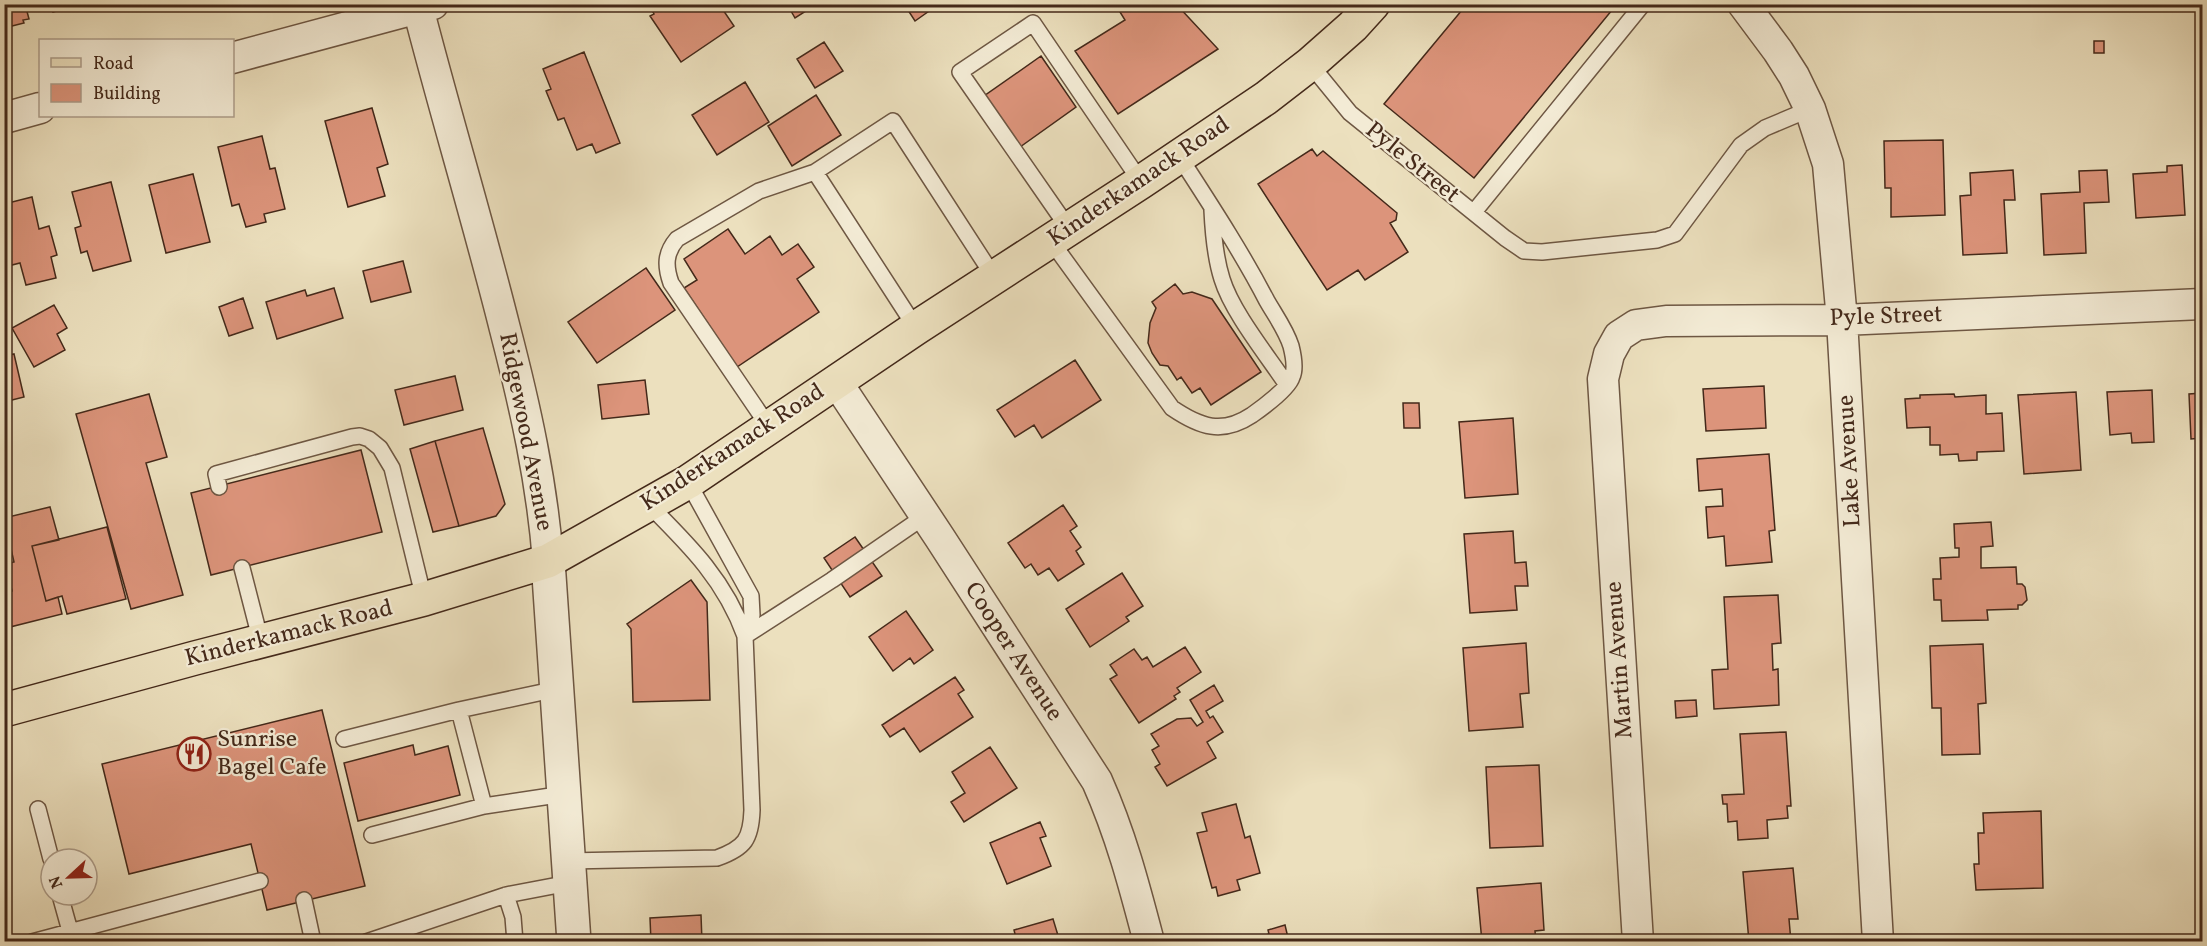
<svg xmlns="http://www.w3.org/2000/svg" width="2207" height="946" font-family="Vollkorn,serif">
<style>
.building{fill:#dc947b;stroke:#44291a;stroke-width:1.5}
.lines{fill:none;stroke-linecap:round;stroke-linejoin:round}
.service-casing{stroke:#6e5743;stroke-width:18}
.minor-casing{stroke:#6e5743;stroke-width:33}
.tertiary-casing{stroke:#6e5743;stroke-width:36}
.primary-casing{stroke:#44291a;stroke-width:36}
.service{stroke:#f3ebd5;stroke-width:15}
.minor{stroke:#f3ebd5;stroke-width:30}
.tertiary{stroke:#f3ebd5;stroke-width:33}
.primary{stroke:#ece0be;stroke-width:33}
.labels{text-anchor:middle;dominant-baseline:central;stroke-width:4.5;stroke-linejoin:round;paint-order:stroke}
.street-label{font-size:24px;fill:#44291a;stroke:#f3ebd5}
.poi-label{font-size:24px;fill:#44291a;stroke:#f3ebd5;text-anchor:start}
</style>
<rect width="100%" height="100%" fill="#ece0be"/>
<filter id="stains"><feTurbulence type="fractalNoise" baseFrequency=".00333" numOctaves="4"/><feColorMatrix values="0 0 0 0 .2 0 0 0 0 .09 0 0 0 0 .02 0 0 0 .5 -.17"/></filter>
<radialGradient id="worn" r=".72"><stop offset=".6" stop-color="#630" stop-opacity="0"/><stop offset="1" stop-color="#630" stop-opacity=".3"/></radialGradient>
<path class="building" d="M 4,4 L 25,4 L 29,19 L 23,20 L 24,23 L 4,28 Z
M 51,4 L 81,4 L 53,12 Z
M 719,4 L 734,26 L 681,62 L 650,16 L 654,14 L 649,5 Z
M 787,4 L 817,4 L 795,18 Z
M 904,4 L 939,4 L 915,21 Z
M 1115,4 L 1176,4 L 1218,49 L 1118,114 L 1075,51 L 1125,20 Z
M 1467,4 L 1617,4 L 1474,178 L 1384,104 Z
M 2094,41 L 2104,41 L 2104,53 L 2094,53 Z
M 824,42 L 843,71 L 815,88 L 797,59 Z
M 584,52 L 620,143 L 596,153 L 592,144 L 577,150 L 564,118 L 558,120 L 546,91 L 551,89 L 543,69 Z
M 1041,56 L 1076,107 L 1020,147 L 984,96 Z
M 745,82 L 769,122 L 717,155 L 692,115 Z
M 816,95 L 841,135 L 792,166 L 768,126 Z
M 372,108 L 388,164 L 377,168 L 385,196 L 348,207 L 325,121 Z
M 262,136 L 270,169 L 275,168 L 285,209 L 264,214 L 266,222 L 246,227 L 239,204 L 232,206 L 218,147 Z
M 1943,140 L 1945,215 L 1891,217 L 1891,188 L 1885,188 L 1884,141 Z
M 1312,149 L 1317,156 L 1323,151 L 1397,213 L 1396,220 L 1390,223 L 1408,252 L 1365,280 L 1358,270 L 1327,290 L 1258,184 Z
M 2182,165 L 2185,215 L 2136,218 L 2133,174 L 2167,172 L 2167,166 Z
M 2013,170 L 2015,200 L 2004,200 L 2007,253 L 1963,255 L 1960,196 L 1971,195 L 1970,173 Z
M 2107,170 L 2109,202 L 2084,203 L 2086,253 L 2044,255 L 2041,194 L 2080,192 L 2079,171 Z
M 193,174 L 210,242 L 166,253 L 149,185 Z
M 111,182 L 131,261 L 93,271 L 87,251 L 81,253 L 75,228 L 81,226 L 72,192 Z
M 32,197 L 39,229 L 49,226 L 57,255 L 51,257 L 56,278 L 26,285 L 20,263 L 8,266 L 4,251 L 4,204 Z
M 728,229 L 745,254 L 770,236 L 782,255 L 798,244 L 814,267 L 797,279 L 819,312 L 737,367 L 684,288 L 697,280 L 684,259 Z
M 403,261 L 411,292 L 371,302 L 363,271 Z
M 646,268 L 675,310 L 597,363 L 568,322 Z
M 1175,284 L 1183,294 L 1192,292 L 1212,299 L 1261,372 L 1211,405 L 1200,388 L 1192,393 L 1181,377 L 1177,380 L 1168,366 L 1160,365 L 1152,353 L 1148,343 L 1150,323 L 1156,308 L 1152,302 Z
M 334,288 L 343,318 L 277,339 L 266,302 L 305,290 L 307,296 Z
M 243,298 L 253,328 L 229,336 L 219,307 Z
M 54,305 L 67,328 L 57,334 L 65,350 L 34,367 L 12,328 Z
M 14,354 L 24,397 L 4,402 L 4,356 Z
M 1075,360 L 1101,400 L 1042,438 L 1034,425 L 1015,437 L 997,410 Z
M 455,376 L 463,410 L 404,425 L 395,390 Z
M 645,380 L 649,414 L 602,419 L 598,385 Z
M 1764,386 L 1766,428 L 1706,431 L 1703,389 Z
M 2152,390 L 2154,442 L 2132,443 L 2131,433 L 2110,435 L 2107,392 Z
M 2076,392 L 2081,470 L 2024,474 L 2018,395 Z
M 2202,393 L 2202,438 L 2191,439 L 2189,394 Z
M 149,394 L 167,457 L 146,463 L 183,595 L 131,609 L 76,414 Z
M 1954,394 L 1955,397 L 1986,395 L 1986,414 L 2002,413 L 2004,451 L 1977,452 L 1977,460 L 1959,461 L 1958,454 L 1940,455 L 1940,445 L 1930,445 L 1930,427 L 1907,428 L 1905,399 L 1920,398 L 1920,395 Z
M 1403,403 L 1419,403 L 1420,428 L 1404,428 Z
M 1513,418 L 1518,494 L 1465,498 L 1459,422 Z
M 483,428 L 505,504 L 496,516 L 459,526 L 435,441 Z
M 435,441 L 459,526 L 433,532 L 410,449 Z
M 361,450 L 382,532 L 211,575 L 191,493 Z
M 1769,454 L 1775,530 L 1769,531 L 1772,562 L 1726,566 L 1724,536 L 1708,538 L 1706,507 L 1723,506 L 1722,489 L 1699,491 L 1697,459 Z
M 1063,505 L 1077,526 L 1070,531 L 1081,547 L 1076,551 L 1084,564 L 1058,581 L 1049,568 L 1038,575 L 1031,564 L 1025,568 L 1008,543 Z
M 50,507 L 59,540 L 32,546 L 46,601 L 58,597 L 62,614 L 10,627 L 4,608 L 4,593 L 12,591 L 6,564 L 14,562 L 4,518 Z
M 1991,522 L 1993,546 L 1981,547 L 1981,568 L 2016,567 L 2017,584 L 2022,584 L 2025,587 L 2027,600 L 2022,605 L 2018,605 L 2018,609 L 1987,610 L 1988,620 L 1942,621 L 1941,600 L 1934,600 L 1933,579 L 1941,579 L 1940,558 L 1959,557 L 1959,548 L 1955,548 L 1954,524 Z
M 107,527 L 126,599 L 67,614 L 62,596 L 46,601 L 32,546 Z
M 1513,531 L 1515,563 L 1526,562 L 1528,586 L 1515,586 L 1517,610 L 1470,613 L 1464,534 Z
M 855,537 L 882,576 L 850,597 L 824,558 Z
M 1122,573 L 1143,606 L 1126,617 L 1129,621 L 1090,647 L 1066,609 Z
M 691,580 L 707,602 L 710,700 L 633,702 L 631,629 L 627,624 Z
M 1778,595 L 1781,643 L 1772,644 L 1773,670 L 1778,669 L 1779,705 L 1714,709 L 1712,670 L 1728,669 L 1724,597 Z
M 906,611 L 933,650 L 914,664 L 910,658 L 893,671 L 869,637 Z
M 1526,643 L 1529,693 L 1520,694 L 1523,727 L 1469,731 L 1463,648 Z
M 1983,644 L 1986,703 L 1978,704 L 1980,754 L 1942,755 L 1941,708 L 1932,708 L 1930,646 Z
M 1185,647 L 1201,672 L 1177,688 L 1180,692 L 1174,696 L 1176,699 L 1139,723 L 1110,679 L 1117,675 L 1110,665 L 1134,649 L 1142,660 L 1147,657 L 1153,667 Z
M 955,677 L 964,690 L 958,694 L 973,717 L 920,752 L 904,728 L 890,737 L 882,725 Z
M 1214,685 L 1223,701 L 1206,711 L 1210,718 L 1213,716 L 1223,732 L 1207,742 L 1216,758 L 1167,786 L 1155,767 L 1160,764 L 1152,750 L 1159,746 L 1151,734 L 1177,719 L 1191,718 L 1197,726 L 1203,722 L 1190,700 Z
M 1696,700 L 1697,716 L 1676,718 L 1675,701 Z
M 322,710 L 365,886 L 267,910 L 251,844 L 129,874 L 102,764 Z
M 1786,732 L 1791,806 L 1787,806 L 1788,818 L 1767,820 L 1768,838 L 1738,840 L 1737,821 L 1728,822 L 1727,804 L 1723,804 L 1722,795 L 1744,794 L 1740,734 Z
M 413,745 L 415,755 L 448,746 L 460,795 L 358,821 L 344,763 Z
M 990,747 L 1017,788 L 964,822 L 951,802 L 965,793 L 952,772 Z
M 1539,765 L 1543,846 L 1490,848 L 1486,767 Z
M 1236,804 L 1245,838 L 1250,836 L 1260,873 L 1237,880 L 1240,890 L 1218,896 L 1216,887 L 1212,888 L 1197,833 L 1207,831 L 1202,813 Z
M 2041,811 L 2043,888 L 1976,890 L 1974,864 L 1979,864 L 1978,833 L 1984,833 L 1983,813 Z
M 1040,822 L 1046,836 L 1040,838 L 1051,866 L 1007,884 L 990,843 Z
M 1793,868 L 1798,919 L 1789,919 L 1791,942 L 1749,942 L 1743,872 Z
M 1541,883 L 1544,930 L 1535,931 L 1536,942 L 1482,942 L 1477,888 Z
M 701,915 L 702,942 L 651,942 L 650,918 Z
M 1053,919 L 1060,942 L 1017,942 L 1014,930 Z
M 1285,925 L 1289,942 L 1241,942 L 1269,934 L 1268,930 Z"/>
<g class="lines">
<defs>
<path id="service" d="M 1310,64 L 1350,113 L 1505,238 L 1524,251 L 1542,252 L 1657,240 L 1675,234 L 1741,145 L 1765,128 L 1810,109
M 1212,210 C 1213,232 1215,257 1222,279 C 1232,312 1267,355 1287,385
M 1474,212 L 1643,4
M 1069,229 L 960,72 L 1033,23 L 1141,182
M 1051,241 L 1172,408 C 1200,427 1222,435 1252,415 C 1262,408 1289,388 1292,377 C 1296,369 1293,354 1291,346 C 1286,330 1275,315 1267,301 C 1241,251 1210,204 1179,156
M 916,328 L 815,172 L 893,121 L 994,277
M 769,427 L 671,283 C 665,266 665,253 677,239 L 759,191 L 815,172
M 688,482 L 751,596 L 752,615 L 745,636
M 219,487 L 216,474 L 352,437 L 360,436 L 369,439 L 380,448 L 392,468 L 424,599
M 242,568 L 261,642
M 745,636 L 832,580 L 925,516
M 459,710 L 484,806
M 344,739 L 459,710 L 557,689
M 38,809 L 51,859
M 372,835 L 484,806 L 564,794
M 568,861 L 717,858 C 745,848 751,839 752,810 L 745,636 C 725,580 689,545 648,504
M 60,895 L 70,931
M 506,895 L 513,917 L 515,942
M 304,900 L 313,942
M 32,942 L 260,881
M 366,942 L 506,895 L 569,883"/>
<path id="minor" d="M 417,4 C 445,113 478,221 505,329 C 525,406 542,482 548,561
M 1743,4 L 1778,51 L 1794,76 L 1810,109 L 1828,164 L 1842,320 L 1878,942
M 232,58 L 433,4
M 4,118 L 40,108
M 836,381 L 940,538 L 1097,781 C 1121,835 1134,885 1149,942
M 1638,942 L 1603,379 L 1609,354 L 1619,336 L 1636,325 L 1666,321 L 1842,320 L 2202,304"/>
<path id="tertiary" d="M 548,561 L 574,942"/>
<path id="primary" d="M 4,710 L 195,658 L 424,599 L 548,561 L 688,482 L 916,328 L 1141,182 L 1266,98 L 1310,64 L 1353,26 L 1373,4"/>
</defs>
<use href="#service" class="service-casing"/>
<use href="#minor" class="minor-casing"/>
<use href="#tertiary" class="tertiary-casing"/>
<use href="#primary" class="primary-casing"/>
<use href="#service" class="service"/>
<use href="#minor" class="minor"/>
<use href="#tertiary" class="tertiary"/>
<use href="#primary" class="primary"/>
</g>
<defs>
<symbol id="restaurant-ring" viewBox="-11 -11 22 22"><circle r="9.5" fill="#f3ebd5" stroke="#8f2418" stroke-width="1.5"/><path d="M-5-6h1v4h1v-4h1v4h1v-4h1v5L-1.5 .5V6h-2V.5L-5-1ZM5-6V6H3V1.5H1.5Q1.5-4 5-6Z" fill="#8f2418"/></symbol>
</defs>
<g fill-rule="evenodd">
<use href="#restaurant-ring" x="175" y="735" width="38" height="38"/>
</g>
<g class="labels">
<g class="street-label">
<text transform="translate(1412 163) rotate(39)">Pyle Street</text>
<text transform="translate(1139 182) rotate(-34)">Kinderkamack Road</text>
<text transform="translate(1886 317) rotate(-2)">Pyle Street</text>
<text transform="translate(525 432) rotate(79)">Ridgewood Avenue</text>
<text transform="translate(733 448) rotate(-33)">Kinderkamack Road</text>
<text transform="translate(1850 461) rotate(-93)">Lake Avenue</text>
<text transform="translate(289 634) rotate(-14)">Kinderkamack Road</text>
<text transform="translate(1013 652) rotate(57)">Cooper Avenue</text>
<text transform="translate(1620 660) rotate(-94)">Martin Avenue</text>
</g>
<g class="poi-label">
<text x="217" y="740">Sunrise<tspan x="217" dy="28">Bagel Cafe</tspan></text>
</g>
</g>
<rect width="2207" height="946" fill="none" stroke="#ece0be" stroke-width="24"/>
<rect x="6" y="6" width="2195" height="934" fill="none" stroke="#44291a" stroke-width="3"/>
<rect x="12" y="12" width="2183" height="922" fill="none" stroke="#44291a" stroke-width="1.5"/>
<rect x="39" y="39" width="195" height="78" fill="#f3ebd5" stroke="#ad9d8a" stroke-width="1.5"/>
<rect x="51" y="58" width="30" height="9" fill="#ece0be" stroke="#ad9d8a" stroke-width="1.5"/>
<text x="93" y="69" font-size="18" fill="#44291a">Road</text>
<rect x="51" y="84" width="30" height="18" fill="#dc947b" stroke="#ad9d8a" stroke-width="1.5"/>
<text x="93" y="99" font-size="18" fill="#44291a">Building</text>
<g transform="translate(69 877) rotate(248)"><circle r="28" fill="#f3ebd5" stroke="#ad9d8a" stroke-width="1.5"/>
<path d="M0-4.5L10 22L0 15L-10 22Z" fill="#8f2418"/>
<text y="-9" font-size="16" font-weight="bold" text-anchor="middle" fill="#44291a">N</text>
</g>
<rect width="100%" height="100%" filter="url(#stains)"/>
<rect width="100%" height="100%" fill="url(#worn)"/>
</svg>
